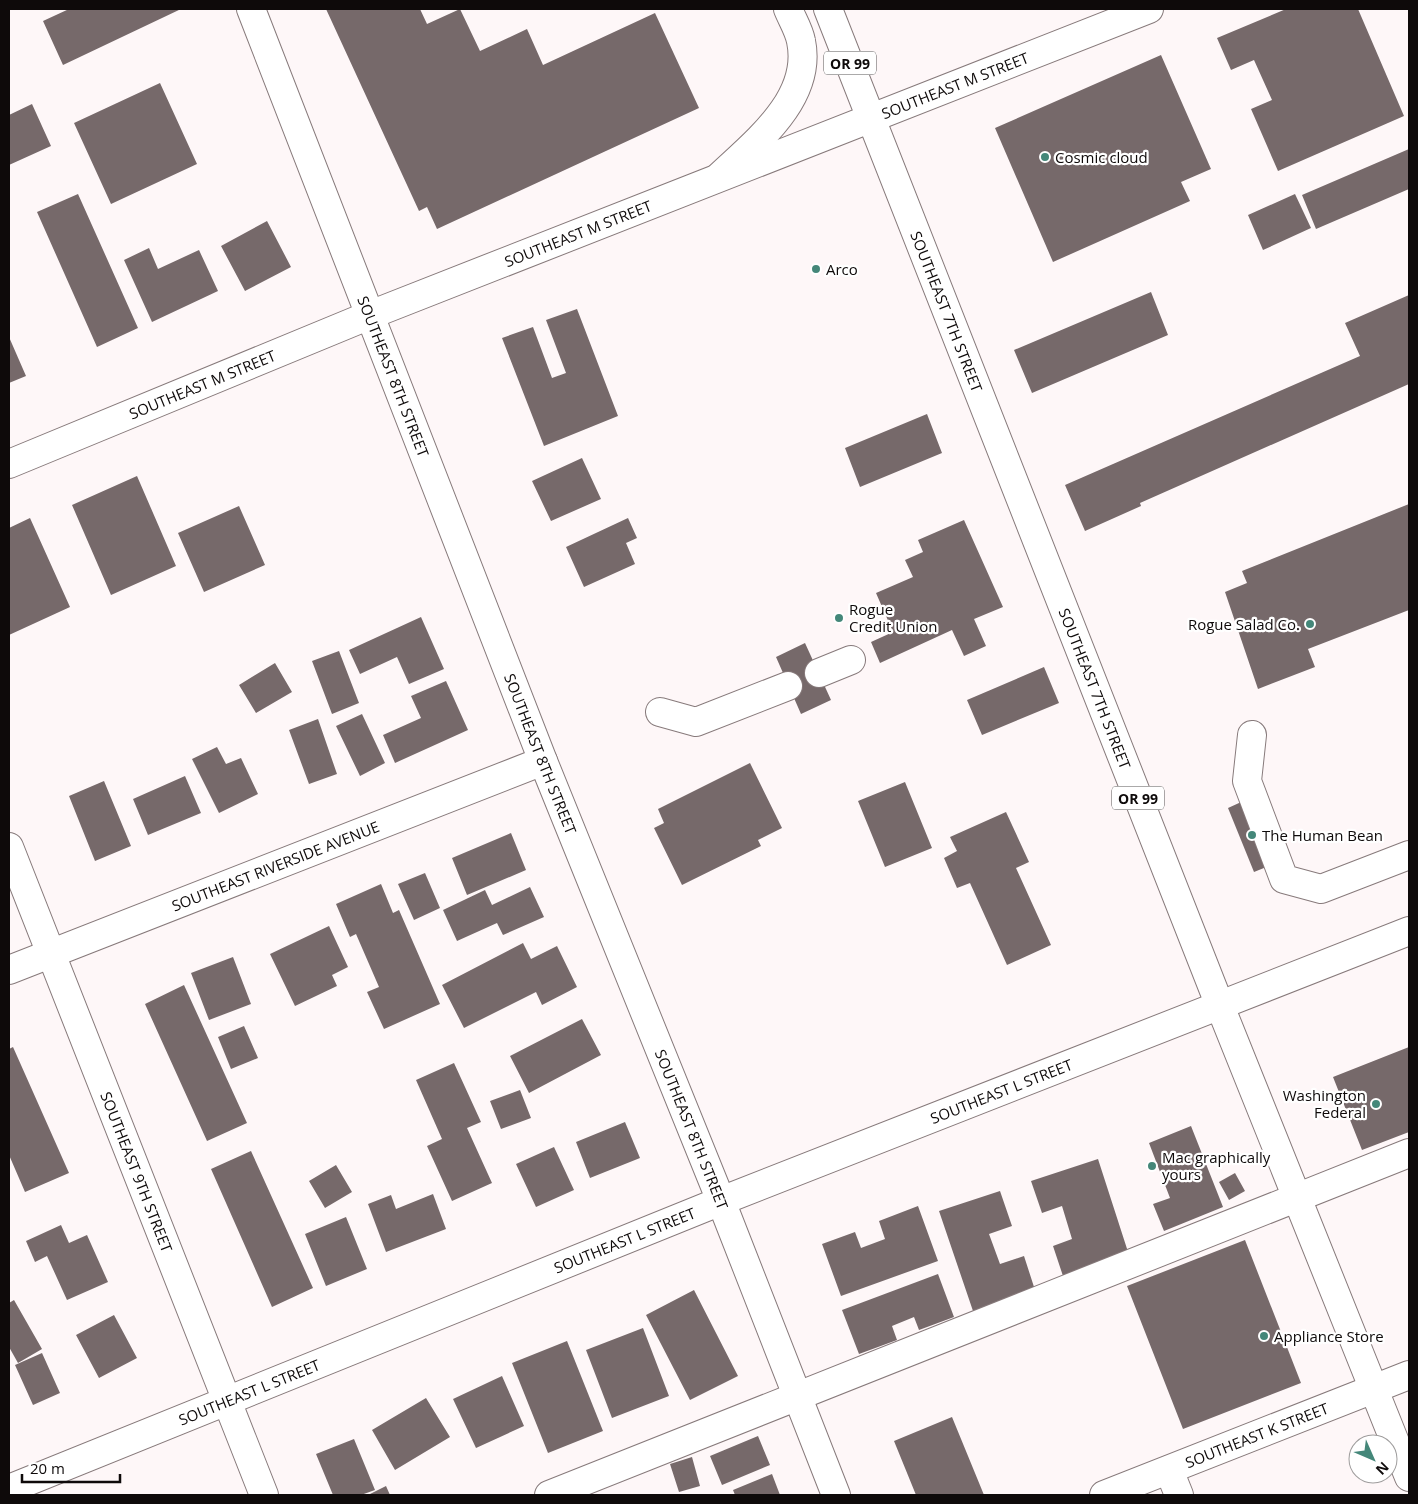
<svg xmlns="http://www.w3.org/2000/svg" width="1418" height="1504" font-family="'Open Sans',sans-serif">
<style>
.building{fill:#76696a}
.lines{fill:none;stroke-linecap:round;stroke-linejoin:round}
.minor-casing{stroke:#877a7b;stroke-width:30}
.highway-casing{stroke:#877a7b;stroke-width:30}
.minor{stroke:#fff;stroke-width:28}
.highway{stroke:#fff;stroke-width:28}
.poi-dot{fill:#448779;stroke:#fff;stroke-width:2}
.labels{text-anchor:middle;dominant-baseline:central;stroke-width:4.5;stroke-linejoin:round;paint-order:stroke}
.shield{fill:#fff;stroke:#565454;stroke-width:1}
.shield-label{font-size:14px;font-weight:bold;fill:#0e0a0a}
.street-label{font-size:15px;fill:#0e0a0a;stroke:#fff}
.poi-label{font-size:15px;fill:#0e0a0a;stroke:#fff;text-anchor:start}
</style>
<rect width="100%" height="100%" fill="#fef7f8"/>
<path class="building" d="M 69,9 L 181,9 L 63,65 L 43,21 Z
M 326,9 L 420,9 L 427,24 L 460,9 L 480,51 L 527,29 L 543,65 L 655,13 L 699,108 L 437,229 L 427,207 L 419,211 Z
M 1286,9 L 1358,9 L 1404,116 L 1278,171 L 1251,109 L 1272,100 L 1254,60 L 1231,70 L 1217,38 Z
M 1161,55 L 1211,169 L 1181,182 L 1190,201 L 1053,262 L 995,128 Z
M 160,83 L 197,164 L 111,204 L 74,123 Z
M 32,104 L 51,146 L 9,165 L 9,115 Z
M 1409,149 L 1409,189 L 1316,229 L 1302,195 Z
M 78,194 L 138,328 L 97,347 L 37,212 Z
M 1295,194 L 1311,228 L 1263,250 L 1248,215 Z
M 267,221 L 291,267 L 245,291 L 221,246 Z
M 149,248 L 158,269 L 199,250 L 218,291 L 152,322 L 124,260 Z
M 1151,292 L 1168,335 L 1032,393 L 1014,350 Z
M 1409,295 L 1409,384 L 1140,503 L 1141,506 L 1085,531 L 1065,485 L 1360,356 L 1345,323 Z
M 577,309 L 618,416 L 544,446 L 502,338 L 533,327 L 552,378 L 566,373 L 546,320 Z
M 9,337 L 26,376 L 9,383 Z
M 927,414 L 942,453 L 860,487 L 845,448 Z
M 582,458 L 601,499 L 551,521 L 532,481 Z
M 137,476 L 176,566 L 111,595 L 72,505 Z
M 1409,504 L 1409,610 L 1308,649 L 1315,667 L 1258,689 L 1225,592 L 1247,583 L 1242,571 Z
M 239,506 L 265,565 L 204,592 L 178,533 Z
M 30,518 L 70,607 L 9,635 L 9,528 Z
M 628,518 L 637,538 L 626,543 L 635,564 L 584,587 L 566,547 Z
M 964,520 L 1003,607 L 974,619 L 986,646 L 964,656 L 952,630 L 880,663 L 871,642 L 893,632 L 876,593 L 913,577 L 905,560 L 923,552 L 918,540 Z
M 421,617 L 444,669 L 409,684 L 397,657 L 360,674 L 349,650 Z
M 805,643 L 831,700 L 801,714 L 776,657 Z
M 339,651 L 359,703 L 332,714 L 312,661 Z
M 275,663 L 292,692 L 256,713 L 239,685 Z
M 1044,667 L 1059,703 L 982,735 L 967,700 Z
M 446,681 L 468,730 L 395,763 L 383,735 L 421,718 L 411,696 Z
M 362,714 L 385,763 L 360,776 L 336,726 Z
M 318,719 L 337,774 L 309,784 L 289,730 Z
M 217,747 L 226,764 L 241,758 L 258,794 L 219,813 L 192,759 Z
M 750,763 L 782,828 L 758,840 L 761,846 L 682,885 L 654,828 L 664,823 L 658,809 Z
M 185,776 L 201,813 L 148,835 L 133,799 Z
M 104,781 L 131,846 L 95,861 L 69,796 Z
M 905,782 L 932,848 L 885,867 L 858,801 Z
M 1250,798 L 1276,863 L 1254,872 L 1228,808 Z
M 1006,812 L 1029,862 L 1016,868 L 1051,945 L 1007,965 L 970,883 L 957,888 L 944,858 L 957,851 L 950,837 Z
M 511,833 L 526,870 L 467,895 L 452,858 Z
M 425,873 L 440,908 L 414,920 L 398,884 Z
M 381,884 L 393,913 L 399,910 L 440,1004 L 384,1029 L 367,992 L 379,987 L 356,934 L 350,937 L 336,904 Z
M 530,887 L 544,917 L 503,935 L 497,923 L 457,941 L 443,910 L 485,890 L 492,905 Z
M 329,926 L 348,967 L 332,975 L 337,986 L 295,1006 L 270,954 Z
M 523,943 L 531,959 L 557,946 L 577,987 L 542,1005 L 536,992 L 464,1028 L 442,985 Z
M 233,957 L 251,1004 L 209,1020 L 191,973 Z
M 184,985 L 247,1123 L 207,1141 L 145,1004 Z
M 582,1019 L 601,1055 L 529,1093 L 510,1056 Z
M 244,1026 L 258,1058 L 231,1069 L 218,1037 Z
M 13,1047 L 69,1173 L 25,1192 L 9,1155 L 9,1049 Z
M 1409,1047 L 1409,1132 L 1362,1150 L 1333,1077 Z
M 454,1063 L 481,1122 L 467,1128 L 492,1183 L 452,1201 L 427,1146 L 442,1139 L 416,1080 Z
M 520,1090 L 531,1118 L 501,1129 L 490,1101 Z
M 625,1122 L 640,1158 L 590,1178 L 576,1142 Z
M 1191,1126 L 1223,1207 L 1164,1231 L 1153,1204 L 1170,1198 L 1149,1143 Z
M 554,1147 L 574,1190 L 536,1207 L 516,1164 Z
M 251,1151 L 313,1288 L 272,1307 L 211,1169 Z
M 1098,1159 L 1129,1255 L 1063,1276 L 1053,1246 L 1072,1239 L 1062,1206 L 1042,1213 L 1031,1181 Z
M 336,1165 L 352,1192 L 325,1208 L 309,1181 Z
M 1235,1173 L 1245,1191 L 1229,1200 L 1219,1182 Z
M 1000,1191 L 1012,1226 L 989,1234 L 1000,1264 L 1024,1256 L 1035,1290 L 973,1311 L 939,1211 Z
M 433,1194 L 446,1229 L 386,1252 L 368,1204 L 391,1195 L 396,1209 Z
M 918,1206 L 938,1261 L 841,1296 L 822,1244 L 855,1232 L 861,1248 L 885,1239 L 879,1221 Z
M 346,1217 L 367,1269 L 326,1286 L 305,1234 Z
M 61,1225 L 69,1243 L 87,1235 L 108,1282 L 67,1300 L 47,1256 L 35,1262 L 26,1241 Z
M 1245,1240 L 1301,1383 L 1183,1429 L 1127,1286 Z
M 938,1274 L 954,1317 L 919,1330 L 914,1317 L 892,1326 L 897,1340 L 859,1354 L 842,1310 Z
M 694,1290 L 738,1376 L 690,1400 L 646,1315 Z
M 14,1300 L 42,1349 L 18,1363 L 9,1347 L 9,1303 Z
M 114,1315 L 137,1358 L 99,1378 L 76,1335 Z
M 643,1328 L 669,1396 L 612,1418 L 586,1350 Z
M 567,1341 L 603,1431 L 548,1453 L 512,1363 Z
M 42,1353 L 60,1393 L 33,1405 L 15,1365 Z
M 502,1376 L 524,1426 L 476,1448 L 453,1399 Z
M 426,1398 L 450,1437 L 395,1470 L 372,1430 Z
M 952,1417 L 984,1495 L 916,1495 L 894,1441 Z
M 758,1436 L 770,1465 L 722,1485 L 710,1456 Z
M 354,1439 L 375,1490 L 361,1495 L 333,1495 L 316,1454 Z
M 692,1457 L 700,1486 L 679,1492 L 670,1464 Z
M 772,1474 L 780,1495 L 735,1495 L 733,1490 Z
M 386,1486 L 390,1495 L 368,1495 Z"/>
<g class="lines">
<defs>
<g id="minor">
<path id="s1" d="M 251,9 L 543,761 L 721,1201 L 836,1495"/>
<path id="s2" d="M 9,464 L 370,315 L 1149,9"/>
<path d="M 819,673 L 851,660"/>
<path d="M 660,712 L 696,722 L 788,686"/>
<path d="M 1252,735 L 1247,781 L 1284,879 L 1321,889 L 1409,855"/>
<path id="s3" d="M 9,847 L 264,1495"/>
<path id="s4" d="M 9,970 L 543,761"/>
<path d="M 1169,1470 L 1179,1495"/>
<path id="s5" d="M 9,1489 L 721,1201 L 1409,931"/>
<path d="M 549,1495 L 1409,1153"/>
<path id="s6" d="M 1104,1495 L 1409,1375"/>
</g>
<g id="highway">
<path id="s7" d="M 828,9 L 1220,1006 L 1409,1477"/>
<path d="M 720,176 C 756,142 813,98 801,41 C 799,30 792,19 788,9"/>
</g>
</defs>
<use href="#minor" class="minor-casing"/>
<use href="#highway" class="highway-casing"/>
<use href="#minor" class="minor"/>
<use href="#highway" class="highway"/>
</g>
<g class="poi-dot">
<circle cx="1045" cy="157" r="5"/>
<circle cx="816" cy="269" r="5"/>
<circle cx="839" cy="618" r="5"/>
<circle cx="1310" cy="624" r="5"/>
<circle cx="1252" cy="835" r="5"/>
<circle cx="1376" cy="1104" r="5"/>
<circle cx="1152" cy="1166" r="5"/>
<circle cx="1264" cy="1336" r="5"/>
</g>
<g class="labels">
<g class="shield">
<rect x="824" y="51.5" width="52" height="23" rx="4"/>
<rect x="1112" y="786.5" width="52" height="23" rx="4"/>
</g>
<g class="shield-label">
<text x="850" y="63">OR 99</text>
<text x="1138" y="798">OR 99</text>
</g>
<g class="street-label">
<text stroke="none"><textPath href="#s2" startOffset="1019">SOUTHEAST M STREET</textPath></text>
<text stroke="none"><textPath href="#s2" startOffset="614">SOUTHEAST M STREET</textPath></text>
<text stroke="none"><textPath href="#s7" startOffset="325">SOUTHEAST 7TH STREET</textPath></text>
<text stroke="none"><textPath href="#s1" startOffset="394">SOUTHEAST 8TH STREET</textPath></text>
<text stroke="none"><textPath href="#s2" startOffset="209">SOUTHEAST M STREET</textPath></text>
<text stroke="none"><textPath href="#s7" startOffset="730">SOUTHEAST 7TH STREET</textPath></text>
<text stroke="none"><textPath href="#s1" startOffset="799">SOUTHEAST 8TH STREET</textPath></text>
<text stroke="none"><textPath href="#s4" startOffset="286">SOUTHEAST RIVERSIDE AVENUE</textPath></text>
<text stroke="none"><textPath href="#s5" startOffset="1069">SOUTHEAST L STREET</textPath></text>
<text stroke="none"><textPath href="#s1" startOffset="1204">SOUTHEAST 8TH STREET</textPath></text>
<text stroke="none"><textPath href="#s3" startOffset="349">SOUTHEAST 9TH STREET</textPath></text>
<text stroke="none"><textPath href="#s5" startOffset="664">SOUTHEAST L STREET</textPath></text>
<text stroke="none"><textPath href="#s5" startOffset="259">SOUTHEAST L STREET</textPath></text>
<text stroke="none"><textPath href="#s6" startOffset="164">SOUTHEAST K STREET</textPath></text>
</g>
<g class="poi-label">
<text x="1055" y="157">Cosmic cloud</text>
<text x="826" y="269">Arco</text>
<text x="849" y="609">Rogue<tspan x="849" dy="17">Credit Union</tspan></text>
<text x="1300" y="624" text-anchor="end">Rogue Salad Co.</text>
<text x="1262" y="835">The Human Bean</text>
<text x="1366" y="1095" text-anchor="end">Washington<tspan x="1366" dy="17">Federal</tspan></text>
<text x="1162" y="1157">Mac graphically<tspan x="1162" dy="17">yours</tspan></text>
<text x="1274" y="1336">Appliance Store</text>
</g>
</g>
<rect width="1418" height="1504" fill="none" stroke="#0e0a0a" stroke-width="20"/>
<g transform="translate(1373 1459) rotate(135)"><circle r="24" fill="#ffffff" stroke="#9f9d9d"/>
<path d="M0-4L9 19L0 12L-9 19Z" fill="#448779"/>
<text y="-8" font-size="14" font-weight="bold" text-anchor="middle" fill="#0e0a0a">N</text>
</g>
<path d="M22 1474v8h98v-8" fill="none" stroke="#0e0a0a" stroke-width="2.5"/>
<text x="30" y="1474" font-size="15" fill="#0e0a0a" stroke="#ffffff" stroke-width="4" paint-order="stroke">20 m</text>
</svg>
